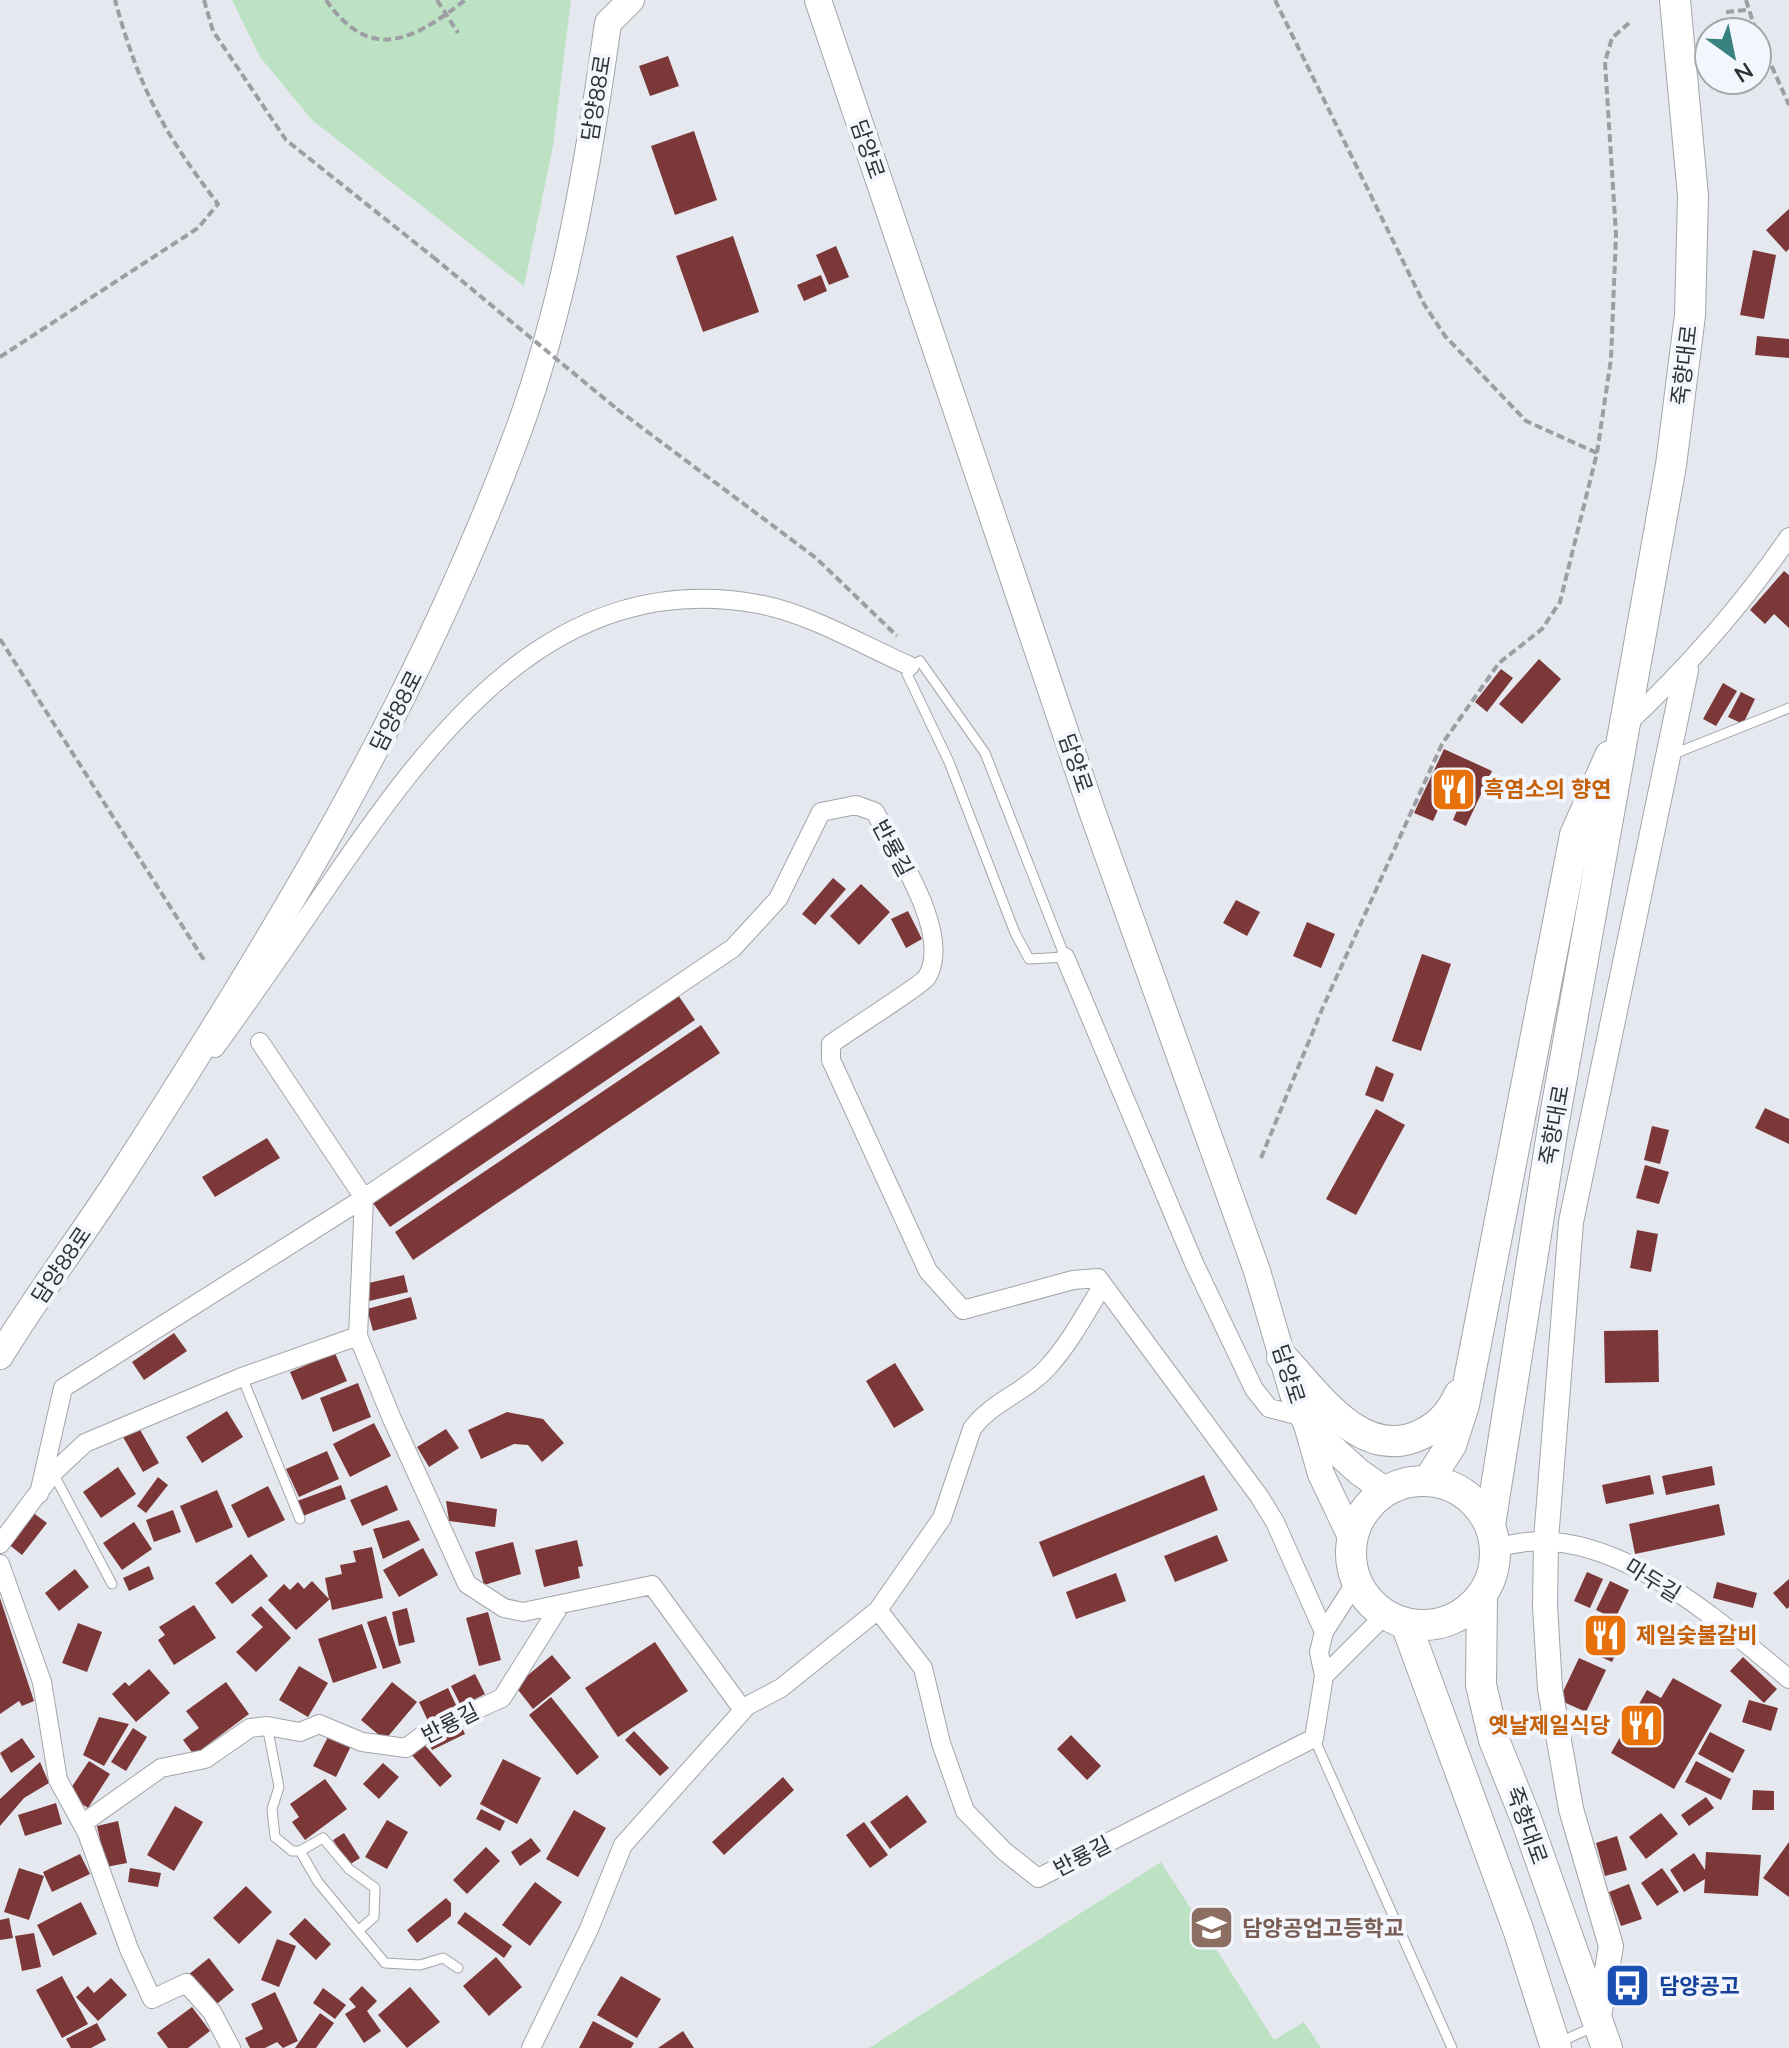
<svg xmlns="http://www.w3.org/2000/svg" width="1789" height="2048" font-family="Mulish,'Noto Sans KR',sans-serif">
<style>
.green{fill:#bde2c3}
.building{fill:#7c3839}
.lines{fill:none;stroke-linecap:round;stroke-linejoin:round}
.service-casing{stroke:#a2a5aa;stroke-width:11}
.minor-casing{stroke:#a2a5aa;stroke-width:20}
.tertiary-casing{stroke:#a2a5aa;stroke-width:26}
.secondary-casing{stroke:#a2a5aa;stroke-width:28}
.primary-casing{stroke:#a2a5aa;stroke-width:32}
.path{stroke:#9c9ea3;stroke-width:4;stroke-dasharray:8 4;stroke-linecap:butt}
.service{stroke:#fff;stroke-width:9}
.minor{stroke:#fff;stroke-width:18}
.tertiary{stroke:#fff;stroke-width:24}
.secondary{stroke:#fff;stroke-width:26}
.primary{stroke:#fff;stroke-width:30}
.path-bridge{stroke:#9c9ea3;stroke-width:4;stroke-dasharray:8 4;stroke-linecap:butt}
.labels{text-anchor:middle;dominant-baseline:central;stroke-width:8;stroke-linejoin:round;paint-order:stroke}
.street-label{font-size:22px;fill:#313235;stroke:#f3f6fc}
.food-label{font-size:22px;font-weight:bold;fill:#c56008;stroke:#f3f6fc;text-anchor:start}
.education-label{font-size:22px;font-weight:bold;fill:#785e54;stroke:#f3f6fc;text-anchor:start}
.transit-label{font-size:22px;font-weight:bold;fill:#164399;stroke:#f3f6fc;text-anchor:start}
</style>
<rect width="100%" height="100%" fill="#e5e8ee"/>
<path class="green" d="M 232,0 L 571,0 L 553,146 L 524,286 L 312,120 L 260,57 Z
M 1161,1862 L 1274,2040 L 1304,2022 L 1321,2048 L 869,2048 Z"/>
<path class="building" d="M 668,56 L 679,86 L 650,96 L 639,66 Z
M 694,131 L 717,200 L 675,215 L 651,146 Z
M 1789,209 L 1789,249 L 1786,252 L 1766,230 Z
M 733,236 L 759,312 L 703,332 L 676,256 Z
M 836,246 L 849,277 L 829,285 L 816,255 Z
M 1753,250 L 1776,255 L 1764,319 L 1740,315 Z
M 821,275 L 827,291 L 804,301 L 797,285 Z
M 1757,336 L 1789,339 L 1789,358 L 1755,355 Z
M 1784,571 L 1789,575 L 1789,628 L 1774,614 L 1765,624 L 1750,610 Z
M 1539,659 L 1561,679 L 1522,724 L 1499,704 Z
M 1501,669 L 1513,678 L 1487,712 L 1475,702 Z
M 1723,683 L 1737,691 L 1716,726 L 1703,719 Z
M 1741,692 L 1755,699 L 1743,724 L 1728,717 Z
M 1444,749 L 1492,771 L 1466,826 L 1453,820 L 1460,803 L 1444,796 L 1433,821 L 1414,813 Z
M 833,878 L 846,889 L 815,925 L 802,914 Z
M 861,884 L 890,912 L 859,945 L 830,916 Z
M 1236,900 L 1260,912 L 1247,936 L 1223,923 Z
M 908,911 L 922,939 L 906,948 L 891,919 Z
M 1307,922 L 1335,934 L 1321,968 L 1293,956 Z
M 1422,954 L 1451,964 L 1421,1051 L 1392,1041 Z
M 678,995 L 695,1020 L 390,1227 L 373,1203 Z
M 701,1025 L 720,1053 L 413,1260 L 395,1232 Z
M 1376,1066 L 1394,1074 L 1383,1102 L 1365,1095 Z
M 1765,1108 L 1789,1119 L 1789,1144 L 1755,1128 Z
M 1376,1109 L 1405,1125 L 1356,1215 L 1326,1199 Z
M 1652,1126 L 1669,1130 L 1660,1164 L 1644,1160 Z
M 267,1138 L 280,1158 L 215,1197 L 202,1177 Z
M 1645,1165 L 1669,1172 L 1659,1204 L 1636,1198 Z
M 1637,1230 L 1658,1234 L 1651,1272 L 1630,1268 Z
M 404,1275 L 408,1292 L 369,1301 L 364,1284 Z
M 411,1297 L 417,1319 L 373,1331 L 367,1309 Z
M 1658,1330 L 1659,1382 L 1605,1383 L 1604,1331 Z
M 174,1333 L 187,1351 L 144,1380 L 132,1362 Z
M 335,1353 L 347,1381 L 302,1400 L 290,1372 Z
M 895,1363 L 924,1410 L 894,1428 L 866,1381 Z
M 358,1383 L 371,1417 L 333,1432 L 320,1398 Z
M 227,1411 L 243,1437 L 202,1463 L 186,1437 Z
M 507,1412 L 543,1419 L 564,1443 L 542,1462 L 528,1445 L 514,1444 L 481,1459 L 468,1430 Z
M 374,1423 L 391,1456 L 350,1477 L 333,1444 Z
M 139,1428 L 159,1463 L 143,1472 L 123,1437 Z
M 446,1429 L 459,1448 L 429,1467 L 417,1447 Z
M 327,1451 L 339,1479 L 299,1497 L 286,1469 Z
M 1712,1466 L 1715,1485 L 1666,1495 L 1662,1476 Z
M 118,1467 L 136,1494 L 101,1518 L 83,1492 Z
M 1204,1475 L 1218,1510 L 1053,1577 L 1039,1542 Z
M 1650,1475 L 1654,1494 L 1606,1504 L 1602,1485 Z
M 158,1477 L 168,1485 L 146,1513 L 137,1506 Z
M 341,1485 L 346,1499 L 303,1516 L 297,1501 Z
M 387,1485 L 398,1510 L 362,1526 L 350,1500 Z
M 268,1486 L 285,1520 L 248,1538 L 231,1505 Z
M 217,1490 L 233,1527 L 196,1543 L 180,1506 Z
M 446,1501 L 497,1509 L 495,1527 L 449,1521 Z
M 1719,1504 L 1725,1535 L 1635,1554 L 1629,1524 Z
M 173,1510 L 181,1532 L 154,1542 L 146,1520 Z
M 32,1512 L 47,1523 L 22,1555 L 7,1543 Z
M 409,1520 L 420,1540 L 383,1559 L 373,1529 Z
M 134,1522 L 152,1549 L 122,1570 L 103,1543 Z
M 1217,1535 L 1228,1561 L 1175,1582 L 1164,1556 Z
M 577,1540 L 583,1566 L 578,1567 L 580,1578 L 544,1587 L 535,1550 Z
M 513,1542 L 521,1574 L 484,1585 L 475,1552 Z
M 372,1547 L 383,1598 L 332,1610 L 330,1599 L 296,1630 L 268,1600 L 284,1584 L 290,1590 L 298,1582 L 304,1589 L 312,1581 L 329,1599 L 325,1578 L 342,1574 L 340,1565 L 356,1562 L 353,1551 Z
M 423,1548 L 438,1575 L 399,1597 L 383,1570 Z
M 251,1554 L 268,1576 L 232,1604 L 215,1583 Z
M 149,1566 L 154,1579 L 129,1591 L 123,1578 Z
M 75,1569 L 89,1587 L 59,1611 L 45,1593 Z
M 1587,1572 L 1603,1579 L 1590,1608 L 1574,1601 Z
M 1116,1573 L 1126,1601 L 1076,1619 L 1066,1592 Z
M 1789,1579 L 1789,1607 L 1787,1609 L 1773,1593 Z
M 1610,1581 L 1629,1590 L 1615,1619 L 1596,1610 Z
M 1717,1582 L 1757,1593 L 1753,1608 L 1713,1598 Z
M 0,1598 L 34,1701 L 22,1706 L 19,1701 L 0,1714 Z
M 194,1605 L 216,1638 L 174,1665 L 158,1640 L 165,1635 L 159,1627 Z
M 261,1606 L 291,1638 L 256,1672 L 236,1652 L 263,1627 L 251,1615 Z
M 407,1608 L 415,1642 L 399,1646 L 392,1612 Z
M 488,1612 L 501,1660 L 479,1666 L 466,1618 Z
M 386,1616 L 401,1663 L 383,1669 L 367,1622 Z
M 1604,1621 L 1626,1631 L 1612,1662 L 1590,1652 Z
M 78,1623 L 102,1632 L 87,1672 L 62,1663 Z
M 362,1624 L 377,1668 L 333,1683 L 318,1639 Z
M 655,1642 L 688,1691 L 618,1737 L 585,1688 Z
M 552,1655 L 571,1678 L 533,1709 L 515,1686 Z
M 1743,1657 L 1777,1689 L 1764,1703 L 1730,1671 Z
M 1579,1658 L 1606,1670 L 1586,1712 L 1559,1700 Z
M 299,1666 L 328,1683 L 308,1717 L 279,1700 Z
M 149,1669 L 170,1693 L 136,1722 L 112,1694 L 125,1682 L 129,1686 Z
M 475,1674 L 485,1694 L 461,1706 L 451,1686 Z
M 1673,1678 L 1722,1705 L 1674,1789 L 1611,1753 L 1647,1690 L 1661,1698 Z
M 226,1682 L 249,1714 L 194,1755 L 183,1740 L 199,1728 L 186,1711 Z
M 392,1682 L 417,1702 L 385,1740 L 361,1720 Z
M 448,1688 L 457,1707 L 428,1721 L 419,1702 Z
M 551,1697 L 599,1757 L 577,1775 L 529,1715 Z
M 1749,1700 L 1778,1708 L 1771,1731 L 1742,1722 Z
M 99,1717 L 129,1724 L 104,1766 L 83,1755 Z
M 459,1721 L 465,1734 L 432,1750 L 426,1737 Z
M 133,1728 L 147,1737 L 126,1771 L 111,1762 Z
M 634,1731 L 669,1768 L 660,1776 L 625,1740 Z
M 1710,1732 L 1745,1750 L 1733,1773 L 1698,1754 Z
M 330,1733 L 352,1744 L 336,1777 L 313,1766 Z
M 1071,1735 L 1101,1766 L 1087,1780 L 1057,1749 Z
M 22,1738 L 35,1757 L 11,1773 L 0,1753 Z
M 422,1742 L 452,1776 L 440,1787 L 410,1753 Z
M 503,1759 L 541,1778 L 517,1824 L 480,1804 Z
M 89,1761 L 110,1774 L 88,1808 L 67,1794 Z
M 1696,1761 L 1731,1779 L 1721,1800 L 1685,1782 Z
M 40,1762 L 49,1783 L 24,1798 L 0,1826 L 0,1799 Z
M 383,1763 L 399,1777 L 379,1799 L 363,1784 Z
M 783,1777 L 794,1790 L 724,1855 L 712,1842 Z
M 325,1779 L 347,1809 L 305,1840 L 292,1822 L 299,1817 L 290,1804 Z
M 1753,1790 L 1774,1791 L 1774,1810 L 1752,1810 Z
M 907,1795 L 927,1822 L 890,1849 L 870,1822 Z
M 1706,1797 L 1714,1808 L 1689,1826 L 1681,1815 Z
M 56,1803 L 62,1824 L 25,1836 L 18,1815 Z
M 175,1806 L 203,1822 L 174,1871 L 147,1855 Z
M 481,1809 L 505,1821 L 500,1831 L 476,1819 Z
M 574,1810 L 606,1828 L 578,1877 L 546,1859 Z
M 1661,1813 L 1678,1834 L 1646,1859 L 1629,1837 Z
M 387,1820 L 408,1832 L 387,1869 L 365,1857 Z
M 118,1821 L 127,1863 L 106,1867 L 97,1826 Z
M 864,1822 L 888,1855 L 870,1868 L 846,1835 Z
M 344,1833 L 360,1858 L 349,1865 L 333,1840 Z
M 1617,1836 L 1627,1870 L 1605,1876 L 1596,1843 Z
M 531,1838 L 541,1851 L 520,1866 L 511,1852 Z
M 1789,1842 L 1789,1897 L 1763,1878 Z
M 486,1847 L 500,1861 L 467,1894 L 453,1880 Z
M 1706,1852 L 1761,1855 L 1758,1896 L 1704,1893 L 1705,1879 L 1684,1892 L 1670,1870 L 1694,1853 L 1705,1870 Z
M 80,1854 L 90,1874 L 52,1892 L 43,1872 Z
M 19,1868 L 44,1876 L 29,1920 L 4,1912 Z
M 130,1868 L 161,1873 L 158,1887 L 128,1882 Z
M 1662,1868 L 1679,1892 L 1657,1906 L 1641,1883 Z
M 535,1882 L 562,1902 L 530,1946 L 502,1925 Z
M 1629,1884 L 1642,1919 L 1621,1926 L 1609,1892 Z
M 246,1886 L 272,1912 L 239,1944 L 213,1918 Z
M 446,1898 L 451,1903 L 451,1916 L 417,1943 L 407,1930 Z
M 81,1902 L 97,1934 L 53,1956 L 37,1925 Z
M 465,1912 L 512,1946 L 504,1958 L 457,1923 Z
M 9,1918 L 13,1938 L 0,1940 L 0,1920 Z
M 305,1918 L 331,1944 L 316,1960 L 289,1934 Z
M 34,1933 L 41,1967 L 22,1971 L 15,1936 Z
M 277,1939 L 296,1946 L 279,1987 L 261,1980 Z
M 496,1957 L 522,1987 L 489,2016 L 463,1986 Z
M 209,1958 L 234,1990 L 213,2007 L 188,1975 Z
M 62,1976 L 88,2024 L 62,2038 L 36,1990 Z
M 621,1976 L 661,1999 L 637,2038 L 597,2015 Z
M 111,1978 L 127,1995 L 98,2021 L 76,1997 L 88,1986 L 94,1993 Z
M 362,1986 L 377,2001 L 367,2011 L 381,2031 L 364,2043 L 345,2014 L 356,2007 L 349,1999 Z
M 410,1987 L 440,2022 L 407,2048 L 378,2015 Z
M 323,1988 L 346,2005 L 335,2019 L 313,2003 Z
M 275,1992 L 298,2041 L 283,2048 L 277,2042 L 265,2048 L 250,2048 L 245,2038 L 263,2029 L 251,2004 Z
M 192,2007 L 210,2031 L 188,2048 L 168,2048 L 157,2033 Z
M 320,2013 L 334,2023 L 316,2048 L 295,2048 Z
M 593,2021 L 634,2043 L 631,2048 L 579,2048 Z
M 97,2023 L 106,2040 L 91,2048 L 71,2048 L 66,2039 Z
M 683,2031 L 694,2048 L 658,2048 Z"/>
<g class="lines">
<defs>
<path id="service" d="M 920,661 L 985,753 L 1065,957 L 1029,959 L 1015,933 L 949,762 L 907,674 L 910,666 Z
M 1671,755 L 1789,708
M 242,1377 L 300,1519
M 53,1473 L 112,1584
M 267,1726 L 279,1787 L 272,1809 L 275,1837 L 292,1851 L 300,1851 L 318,1882 L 385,1963 L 420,1965 L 443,1958 L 458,1968
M 1314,1738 L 1452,2048
M 300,1851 L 323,1838 L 349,1869 L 375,1888 L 374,1917 L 359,1930
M 1560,2042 L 1593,2027"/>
<path id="minor" d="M 1625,726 C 1687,668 1741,607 1789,537
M 1065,957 L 1194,1263 L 1254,1389 L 1269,1408 L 1304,1417
M 260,1042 L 364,1198 L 358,1336 L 392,1419 L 467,1584 L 504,1608 L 523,1612 L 652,1585 L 743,1710
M 215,1048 C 256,992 295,935 333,879 C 434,732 556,567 758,604 C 811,614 862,645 910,666
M 39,1494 L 63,1388 L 364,1198 L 733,948 L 778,899 L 821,812 L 856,805 L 875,812 C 895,850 953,934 927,977 C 922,985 847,1032 831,1044 L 831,1060 L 928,1271 L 963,1310 L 1073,1280 L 1098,1278 L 1259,1496 L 1275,1522 L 1324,1632
M 0,1544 L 53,1473 L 85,1443 L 242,1377 L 358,1336
M 1495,1549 C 1599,1512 1714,1617 1789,1679
M 0,1564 L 42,1682 L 58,1780 L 87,1833 L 129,1949 L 152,1999 L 186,1983 L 212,2012 L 231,2048
M 878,1610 L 923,1668 L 941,1743 L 965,1811 L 1004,1851 L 1038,1878 L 1314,1738 L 1324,1676 L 1319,1652 L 1324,1632 L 1356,1582
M 1324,1676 L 1385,1615
M 82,1824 L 161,1768 L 205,1759 L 250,1728 L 267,1726 L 300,1732 L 319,1724 L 362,1742 L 406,1748 L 427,1732 L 502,1698 L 561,1604
M 531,2048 L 589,1929 L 623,1845 L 747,1706 L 781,1688 L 878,1610 L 942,1518 L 972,1429 C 991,1402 1026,1392 1048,1367 C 1070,1343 1086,1312 1103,1285"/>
<path id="tertiary" d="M 1598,2022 L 1611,1946 L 1571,1809 L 1550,1689 L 1545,1606 L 1546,1540 L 1571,1222 L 1686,670"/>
<path id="secondary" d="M 818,0 L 1092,811 L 1257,1271 L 1293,1394 L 1307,1425 L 1359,1472 L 1386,1491
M 0,1356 C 36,1297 78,1241 116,1183 C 271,943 420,699 519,429 C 566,299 589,159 608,23 L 631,0
M 1307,1425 L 1321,1474 L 1352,1539"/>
<path id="primary" d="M 1282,1357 C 1317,1394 1363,1464 1422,1434 C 1439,1426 1451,1413 1459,1395
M 1428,1481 L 1451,1445 L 1464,1405 L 1575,835 L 1610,756
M1351 1553a72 72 0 1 1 144 0a72 72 0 1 1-144 0Z
M 1490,1525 L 1553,1127 L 1671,465 L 1690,315 L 1693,196 L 1675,0
M 1482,1595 L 1481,1685 L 1494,1740 L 1526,1819 L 1607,2048
M 1406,1624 L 1518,1929 L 1556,2048"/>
</defs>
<use href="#service" class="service-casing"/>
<use href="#minor" class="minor-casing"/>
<use href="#tertiary" class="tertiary-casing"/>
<use href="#secondary" class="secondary-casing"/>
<use href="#primary" class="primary-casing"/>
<path class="path" d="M 204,0 L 213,31 L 286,140 L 433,257
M 326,0 C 370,63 413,41 465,0
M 437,0 L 458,33
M 1275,0 L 1424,304 L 1445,336 L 1526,421 L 1597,453
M 1746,0 L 1756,32
M 1726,12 L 1746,10
M 1757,33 L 1789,105
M 0,357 L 198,228 L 218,204 C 163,132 139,88 115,0
M 617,409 L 816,558 L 897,636
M 0,639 L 204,960
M 1261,1158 L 1323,1007 L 1442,744 L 1499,663 L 1542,629 L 1560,602 L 1597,453 L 1611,359 L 1616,234 L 1605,62 L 1612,38 L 1629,23"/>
<use href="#service" class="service"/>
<use href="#minor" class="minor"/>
<use href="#tertiary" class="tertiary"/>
<use href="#secondary" class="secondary"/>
<use href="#primary" class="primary"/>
<path class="path-bridge" d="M 433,257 L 617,409"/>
</g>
<defs>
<symbol id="restaurant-square" viewBox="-11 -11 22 22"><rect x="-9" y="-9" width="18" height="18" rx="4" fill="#e8710a" stroke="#f3f6fc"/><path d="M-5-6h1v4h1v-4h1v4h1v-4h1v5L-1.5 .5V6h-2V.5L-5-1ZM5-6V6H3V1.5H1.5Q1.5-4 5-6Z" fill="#fff"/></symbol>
<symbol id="school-square" viewBox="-11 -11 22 22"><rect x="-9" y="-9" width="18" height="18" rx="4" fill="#8d6e63" stroke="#f3f6fc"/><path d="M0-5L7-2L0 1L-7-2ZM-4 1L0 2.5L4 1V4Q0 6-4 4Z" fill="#fff"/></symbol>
<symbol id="bus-square" viewBox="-11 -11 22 22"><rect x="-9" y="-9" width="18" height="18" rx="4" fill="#1a4fb4" stroke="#f3f6fc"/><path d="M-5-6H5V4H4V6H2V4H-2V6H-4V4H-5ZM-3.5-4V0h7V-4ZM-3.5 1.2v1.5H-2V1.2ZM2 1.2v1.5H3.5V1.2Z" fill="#fff"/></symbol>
</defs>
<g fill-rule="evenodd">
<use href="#restaurant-square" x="1428" y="764" width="51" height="51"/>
<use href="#restaurant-square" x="1580" y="1610" width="51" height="51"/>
<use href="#restaurant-square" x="1616" y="1700" width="51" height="51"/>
<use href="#school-square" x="1186" y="1902" width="51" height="51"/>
<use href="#bus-square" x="1602" y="1960" width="51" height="51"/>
</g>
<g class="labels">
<g class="street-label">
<text transform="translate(596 98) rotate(-81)">담양88로</text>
<text transform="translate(868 149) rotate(71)">담양로</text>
<text transform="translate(1684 365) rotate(-83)">죽향대로</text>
<text transform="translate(396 711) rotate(-63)">담양88로</text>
<text transform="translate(1076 763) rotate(71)">담양로</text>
<text transform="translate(893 848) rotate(62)">반룡길</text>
<text transform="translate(1554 1125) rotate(-80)">죽향대로</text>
<text transform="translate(61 1265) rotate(-56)">담양88로</text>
<text transform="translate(1289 1374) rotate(72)">담양로</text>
<text transform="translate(1653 1580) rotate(32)">마두길</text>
<text transform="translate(450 1723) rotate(-27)">반룡길</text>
<text transform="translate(1527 1825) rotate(70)">죽향대로</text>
<text transform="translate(1082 1856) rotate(-27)">반룡길</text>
</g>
<g class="food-label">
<text x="1484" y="789">흑염소의 향연</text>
<text x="1636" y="1635">제일숯불갈비</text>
<text x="1610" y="1725" text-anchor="end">옛날제일식당</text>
</g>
<g class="education-label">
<text x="1242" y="1928">담양공업고등학교</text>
</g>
<g class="transit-label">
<text x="1659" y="1986">담양공고</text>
</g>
</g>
<g transform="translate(1733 56) rotate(147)"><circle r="38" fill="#f3f6fc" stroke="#a5a8ac" stroke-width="2"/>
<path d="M0-6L14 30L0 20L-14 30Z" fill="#39817e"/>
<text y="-12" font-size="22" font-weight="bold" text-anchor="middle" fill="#313235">N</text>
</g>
</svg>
